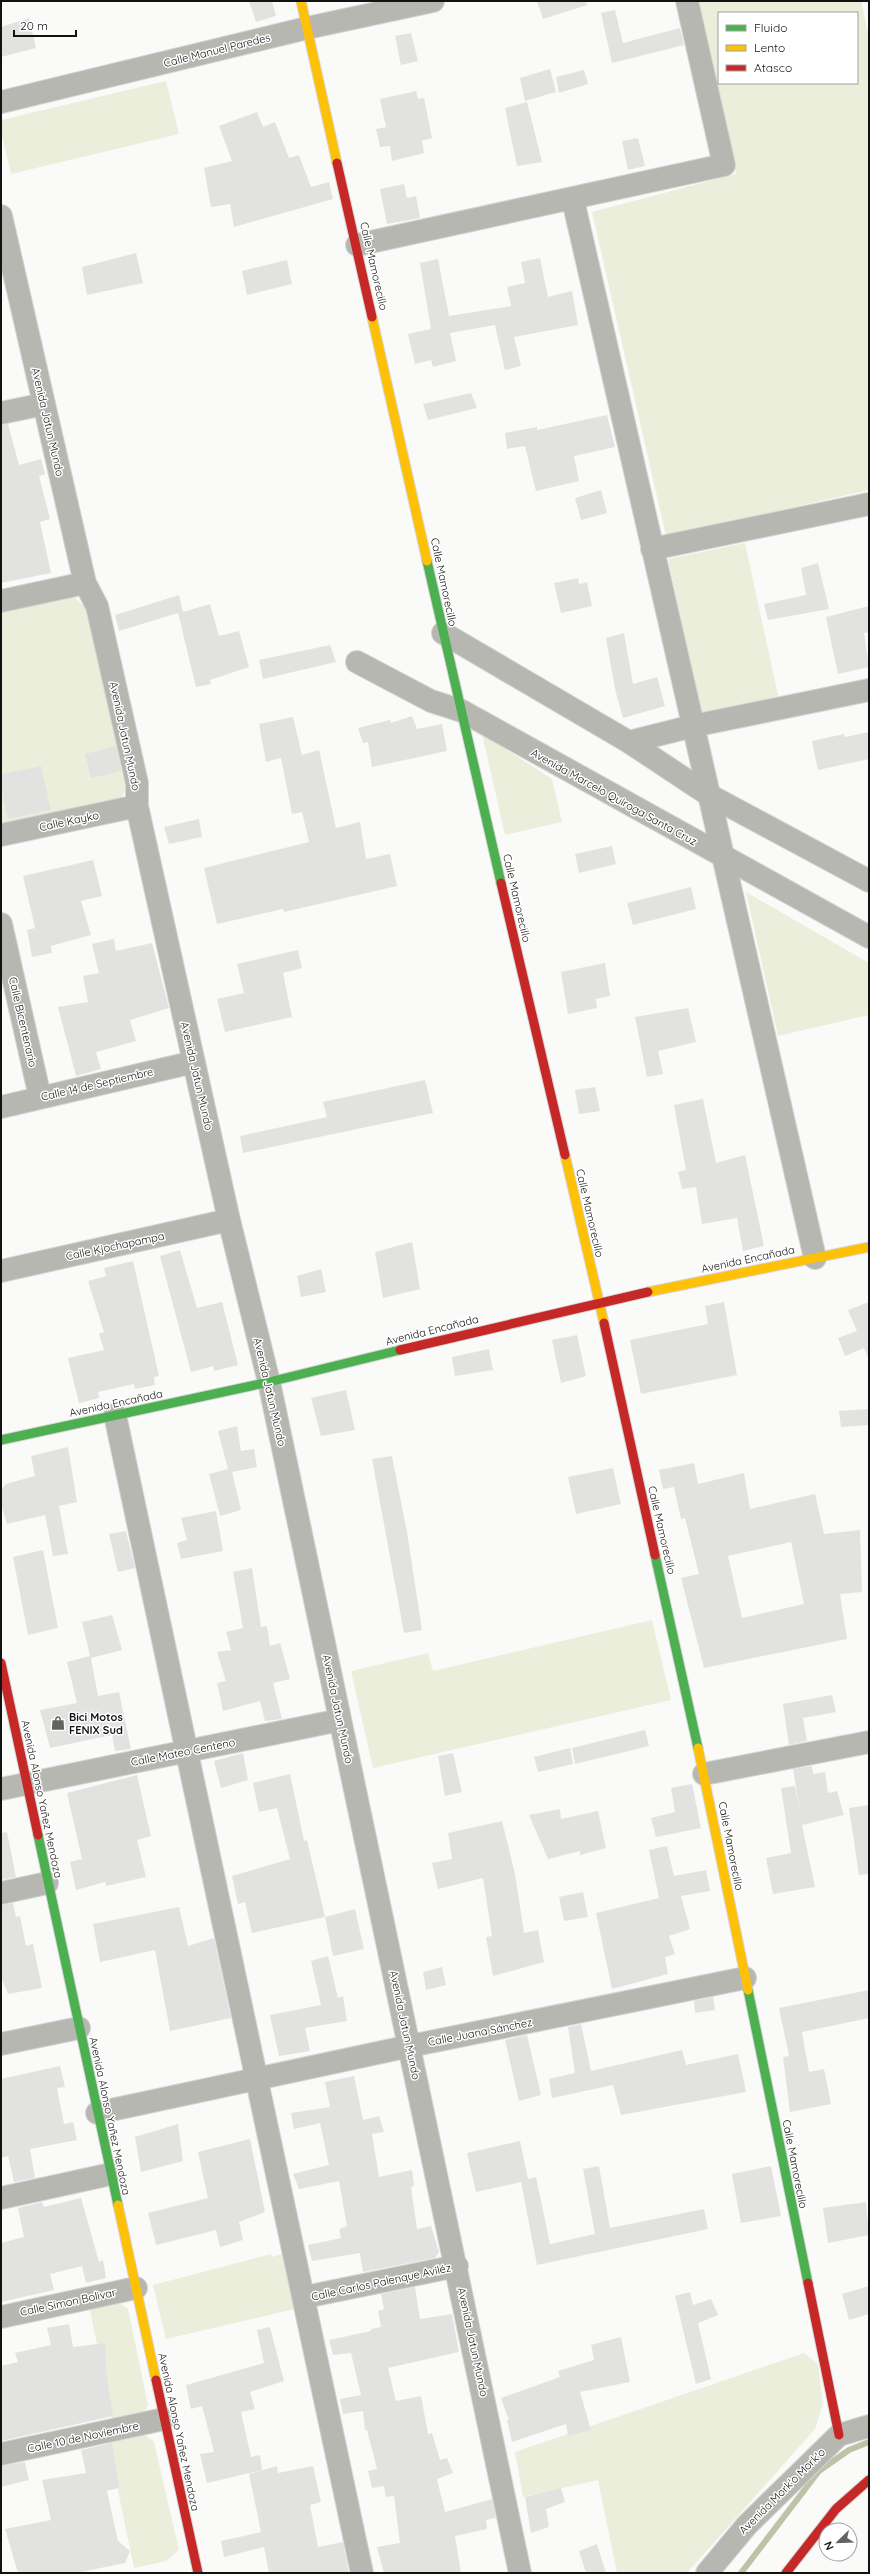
<svg xmlns="http://www.w3.org/2000/svg" width="870" height="2574" font-family="Quicksand,sans-serif">
<style>
.green{fill:#ebeeda;fill-rule:evenodd}
.lines{fill:none;stroke-linecap:round;stroke-linejoin:round}
.stream{stroke:#bec2a7;stroke-width:6}
.building{fill:#e2e3e1;fill-rule:evenodd}
.street-casing{stroke:#d5d6d4;stroke-width:24}
.fast-casing{stroke:#d5d6d4;stroke-width:11}
.slow-casing{stroke:#d5d6d4;stroke-width:11}
.jam-casing{stroke:#d5d6d4;stroke-width:11}
.street{stroke:#b7b7b2;stroke-width:22}
.fast{stroke:#4caf50;stroke-width:9}
.slow{stroke:#ffc107;stroke-width:9}
.jam{stroke:#c62828;stroke-width:9}
.labels{text-anchor:middle;dominant-baseline:central;stroke-width:3;stroke-linejoin:round;paint-order:stroke}
.street-label{font-size:11px;fill:#121211;stroke:#fff}
.poi-label{font-size:11px;font-weight:bold;fill:#121211;stroke:#fff;text-anchor:start}
</style>
<rect width="100%" height="100%" fill="#fafbf9"/>
<path class="green" d="M 698,1 L 861,1 L 869,36 L 869,490 L 666,536 L 592,212 L 736,174 ZM 719,13 L 857,13 L 857,83 L 719,83 Z
M 166,81 L 179,134 L 11,174 L 1,132 L 1,120 Z
M 745,543 L 779,700 L 702,716 L 668,559 Z
M 73,597 L 86,607 L 127,787 L 119,801 L 5,826 L 1,822 L 1,612 Z
M 482,734 L 552,779 L 562,822 L 505,835 Z
M 746,892 L 869,963 L 869,1015 L 778,1036 Z
M 652,1620 L 671,1700 L 373,1768 L 351,1671 L 428,1653 L 433,1671 Z
M 271,2254 L 272,2257 L 282,2254 L 295,2309 L 166,2339 L 153,2285 Z
M 120,2303 L 128,2309 L 148,2405 L 143,2414 L 112,2420 L 90,2309 Z
M 804,2353 L 818,2364 L 823,2404 L 815,2429 L 687,2573 L 617,2573 L 598,2480 L 523,2497 L 515,2452 Z
M 145,2435 L 154,2442 L 179,2550 L 166,2561 L 134,2568 L 108,2442 Z"/>
<g class="lines">
<path class="stream" d="M 741,2573 L 819,2471 L 849,2450 L 869,2442"/>
</g>
<path class="building" d="M 249,1 L 272,1 L 276,16 L 256,22 Z
M 537,1 L 586,1 L 587,5 L 543,19 Z
M 615,10 L 623,43 L 680,28 L 684,45 L 612,63 L 601,13 Z
M 29,18 L 36,48 L 1,57 L 1,27 Z
M 411,33 L 418,61 L 401,65 L 395,36 Z
M 550,69 L 556,92 L 525,101 L 520,78 Z
M 584,70 L 588,84 L 559,93 L 556,77 Z
M 416,91 L 418,99 L 424,98 L 432,138 L 422,141 L 424,153 L 392,161 L 390,146 L 380,147 L 376,129 L 386,127 L 380,99 Z
M 527,102 L 542,162 L 517,166 L 505,108 Z
M 257,112 L 263,127 L 275,122 L 289,158 L 299,155 L 311,187 L 329,182 L 333,199 L 234,227 L 230,204 L 211,207 L 204,168 L 232,161 L 219,126 Z
M 638,138 L 645,166 L 628,170 L 622,141 Z
M 404,184 L 407,198 L 416,196 L 420,218 L 387,224 L 380,189 Z
M 136,253 L 143,283 L 87,295 L 82,267 Z
M 540,258 L 548,297 L 572,291 L 578,325 L 514,337 L 521,366 L 505,370 L 495,325 L 450,333 L 456,361 L 433,367 L 431,360 L 415,364 L 408,334 L 431,329 L 420,263 L 438,259 L 449,316 L 511,306 L 507,287 L 525,283 L 521,262 Z
M 287,260 L 292,284 L 247,295 L 242,271 Z
M 471,393 L 477,408 L 428,420 L 423,404 Z
M 607,415 L 615,447 L 574,456 L 579,481 L 536,491 L 525,446 L 507,449 L 505,433 L 537,427 L 537,430 Z
M 8,424 L 19,465 L 41,459 L 45,474 L 39,476 L 50,519 L 40,522 L 51,573 L 1,583 L 1,425 Z
M 601,490 L 607,513 L 581,520 L 575,498 Z
M 818,563 L 829,609 L 768,620 L 764,604 L 806,595 L 801,568 Z
M 578,578 L 579,584 L 587,582 L 592,606 L 561,613 L 554,583 Z
M 179,595 L 183,612 L 210,604 L 219,636 L 239,631 L 249,667 L 210,680 L 211,684 L 196,687 L 178,613 L 119,631 L 115,615 Z
M 869,606 L 869,632 L 864,633 L 869,667 L 838,674 L 826,617 Z
M 624,633 L 633,684 L 657,677 L 665,706 L 623,718 L 615,689 L 606,638 Z
M 330,645 L 336,662 L 263,679 L 259,660 Z
M 412,716 L 417,729 L 442,724 L 447,751 L 372,767 L 368,742 L 363,743 L 358,728 L 390,720 L 391,723 Z
M 293,717 L 302,755 L 319,750 L 336,828 L 360,822 L 366,859 L 390,854 L 397,886 L 284,912 L 283,909 L 217,924 L 204,868 L 309,842 L 302,812 L 292,814 L 281,758 L 266,762 L 259,724 Z
M 869,732 L 869,759 L 818,770 L 812,741 L 844,734 L 845,737 Z
M 116,746 L 121,771 L 91,778 L 85,754 Z
M 41,766 L 51,810 L 8,819 L 1,787 L 1,774 Z
M 199,819 L 202,837 L 169,844 L 164,827 Z
M 612,846 L 616,864 L 579,873 L 575,854 Z
M 93,860 L 102,896 L 81,901 L 91,935 L 51,946 L 52,953 L 32,957 L 27,930 L 35,928 L 23,876 Z
M 691,887 L 696,909 L 633,925 L 627,903 Z
M 114,939 L 116,951 L 152,943 L 169,1008 L 130,1020 L 136,1041 L 96,1052 L 101,1069 L 76,1076 L 58,1007 L 88,1002 L 83,976 L 99,973 L 92,944 Z
M 298,950 L 302,968 L 283,973 L 292,1017 L 225,1032 L 217,999 L 244,993 L 237,964 Z
M 605,963 L 610,996 L 596,999 L 597,1008 L 568,1014 L 561,972 Z
M 688,1008 L 696,1042 L 658,1051 L 663,1074 L 647,1077 L 635,1017 Z
M 425,1080 L 433,1113 L 243,1153 L 240,1136 L 327,1117 L 323,1102 Z
M 595,1087 L 600,1111 L 579,1114 L 575,1090 Z
M 703,1099 L 716,1163 L 745,1155 L 764,1246 L 743,1251 L 737,1218 L 702,1224 L 696,1187 L 682,1189 L 678,1172 L 686,1170 L 674,1105 Z
M 412,1242 L 420,1289 L 383,1298 L 375,1252 Z
M 180,1250 L 197,1308 L 222,1302 L 238,1365 L 214,1371 L 213,1366 L 191,1372 L 160,1256 Z
M 133,1261 L 159,1376 L 154,1377 L 155,1385 L 135,1389 L 134,1384 L 98,1392 L 99,1398 L 79,1403 L 68,1358 L 104,1350 L 99,1334 L 104,1332 L 88,1281 L 106,1276 L 104,1268 Z
M 321,1269 L 326,1292 L 301,1297 L 297,1276 Z
M 724,1302 L 737,1375 L 641,1394 L 630,1340 L 708,1324 L 705,1306 Z
M 869,1302 L 869,1360 L 864,1348 L 845,1356 L 838,1338 L 857,1331 L 848,1310 Z
M 577,1335 L 586,1376 L 561,1383 L 552,1340 Z
M 489,1349 L 493,1370 L 455,1376 L 452,1357 Z
M 346,1390 L 355,1430 L 321,1436 L 311,1398 Z
M 869,1409 L 869,1425 L 841,1427 L 839,1411 Z
M 237,1426 L 241,1451 L 254,1449 L 257,1467 L 232,1472 L 241,1510 L 220,1516 L 209,1474 L 228,1469 L 218,1431 Z
M 68,1447 L 77,1502 L 59,1506 L 68,1554 L 53,1556 L 45,1515 L 7,1524 L 1,1504 L 1,1490 L 6,1484 L 35,1476 L 31,1456 Z
M 392,1456 L 407,1532 L 422,1630 L 404,1633 L 372,1459 Z
M 694,1463 L 698,1484 L 744,1473 L 750,1509 L 815,1494 L 824,1534 L 860,1530 L 862,1592 L 840,1594 L 847,1639 L 704,1668 L 681,1578 L 699,1574 L 685,1518 L 681,1519 L 674,1487 L 663,1489 L 659,1470 ZM 791,1542 L 804,1604 L 742,1618 L 728,1556 Z
M 613,1468 L 621,1504 L 576,1514 L 568,1477 Z
M 216,1511 L 223,1551 L 181,1559 L 177,1543 L 187,1540 L 181,1518 Z
M 126,1531 L 135,1568 L 118,1572 L 109,1534 Z
M 43,1550 L 58,1628 L 28,1635 L 13,1557 Z
M 252,1568 L 261,1627 L 267,1626 L 270,1646 L 280,1643 L 290,1679 L 273,1683 L 282,1719 L 265,1721 L 260,1701 L 223,1711 L 217,1683 L 226,1681 L 217,1652 L 231,1650 L 226,1632 L 243,1628 L 233,1572 Z
M 112,1615 L 122,1650 L 91,1658 L 98,1696 L 119,1692 L 131,1749 L 115,1751 L 112,1735 L 50,1748 L 40,1710 L 77,1703 L 67,1662 L 90,1656 L 82,1622 Z
M 832,1695 L 836,1712 L 803,1718 L 807,1741 L 789,1745 L 783,1704 Z
M 645,1730 L 649,1746 L 575,1764 L 572,1748 Z
M 570,1748 L 573,1764 L 538,1772 L 534,1757 Z
M 243,1753 L 248,1780 L 221,1788 L 214,1761 Z
M 453,1753 L 462,1792 L 445,1796 L 438,1756 Z
M 812,1766 L 813,1774 L 825,1772 L 828,1793 L 837,1791 L 844,1815 L 802,1825 L 815,1887 L 773,1894 L 766,1858 L 791,1853 L 781,1788 L 795,1786 L 801,1817 L 793,1769 Z
M 290,1774 L 304,1841 L 307,1840 L 325,1917 L 252,1933 L 245,1902 L 238,1904 L 232,1876 L 290,1859 L 277,1808 L 259,1812 L 253,1783 Z
M 137,1775 L 151,1836 L 137,1840 L 146,1877 L 106,1886 L 105,1882 L 76,1890 L 70,1862 L 82,1859 L 67,1793 Z
M 692,1784 L 701,1828 L 656,1837 L 651,1818 L 675,1812 L 671,1788 Z
M 869,1805 L 869,1874 L 859,1875 L 849,1808 Z
M 560,1809 L 561,1819 L 598,1811 L 606,1848 L 580,1855 L 580,1851 L 548,1859 L 529,1815 Z
M 502,1821 L 515,1874 L 524,1933 L 538,1930 L 544,1962 L 493,1976 L 486,1937 L 492,1936 L 483,1878 L 438,1889 L 432,1863 L 452,1859 L 448,1833 Z
M 7,1832 L 16,1877 L 1,1880 L 1,1833 Z
M 667,1846 L 674,1876 L 706,1870 L 710,1891 L 681,1896 L 690,1929 L 669,1936 L 675,1954 L 665,1957 L 668,1974 L 612,1989 L 596,1913 L 659,1898 L 649,1850 Z
M 583,1892 L 588,1917 L 564,1921 L 559,1897 Z
M 13,1903 L 16,1917 L 20,1916 L 26,1946 L 33,1944 L 42,1988 L 8,1994 L 1,1977 L 1,1905 Z
M 179,1907 L 188,1946 L 214,1938 L 231,2018 L 170,2031 L 155,1950 L 100,1962 L 93,1924 Z
M 355,1909 L 364,1949 L 333,1956 L 325,1917 Z
M 328,1956 L 338,1998 L 343,1996 L 347,2021 L 305,2028 L 310,2051 L 279,2056 L 270,2015 L 321,2005 L 311,1961 Z
M 442,1967 L 446,1985 L 426,1990 L 423,1972 Z
M 869,1990 L 869,2018 L 802,2032 L 809,2072 L 824,2069 L 831,2104 L 790,2112 L 783,2057 L 789,2056 L 779,2008 Z
M 713,1997 L 715,2010 L 695,2013 L 694,2001 Z
M 581,2024 L 591,2071 L 682,2050 L 686,2065 L 738,2054 L 746,2092 L 621,2115 L 613,2085 L 552,2098 L 549,2079 L 575,2073 L 568,2027 Z
M 527,2035 L 541,2095 L 519,2101 L 505,2040 Z
M 60,2066 L 65,2087 L 57,2088 L 64,2124 L 73,2122 L 77,2140 L 30,2149 L 35,2178 L 14,2182 L 8,2156 L 1,2158 L 1,2079 Z
M 354,2076 L 363,2120 L 379,2116 L 384,2132 L 372,2134 L 379,2177 L 412,2170 L 414,2186 L 411,2187 L 417,2229 L 431,2226 L 439,2252 L 435,2258 L 363,2272 L 360,2253 L 312,2261 L 308,2245 L 341,2238 L 339,2229 L 347,2226 L 339,2181 L 299,2189 L 293,2174 L 329,2165 L 320,2123 L 294,2129 L 291,2113 L 330,2107 L 325,2082 Z
M 178,2124 L 183,2161 L 141,2172 L 135,2137 Z
M 250,2139 L 265,2212 L 239,2222 L 243,2240 L 220,2247 L 216,2230 L 156,2245 L 148,2213 L 208,2198 L 198,2152 Z
M 520,2141 L 528,2179 L 536,2177 L 550,2244 L 595,2234 L 583,2169 L 599,2166 L 610,2228 L 704,2209 L 708,2229 L 537,2265 L 521,2182 L 476,2192 L 467,2153 Z
M 771,2166 L 781,2216 L 741,2223 L 732,2174 Z
M 81,2198 L 99,2262 L 103,2260 L 106,2278 L 86,2283 L 82,2266 L 50,2274 L 54,2290 L 1,2302 L 1,2243 L 24,2237 L 18,2208 L 42,2202 L 44,2207 Z
M 866,2202 L 869,2235 L 828,2243 L 823,2208 Z
M 869,2286 L 869,2314 L 849,2320 L 842,2294 Z
M 415,2287 L 420,2319 L 452,2314 L 459,2352 L 388,2368 L 396,2401 L 421,2396 L 428,2434 L 432,2433 L 440,2460 L 447,2458 L 453,2473 L 437,2479 L 445,2512 L 492,2499 L 496,2518 L 486,2520 L 487,2529 L 455,2536 L 461,2573 L 384,2573 L 377,2547 L 400,2543 L 394,2496 L 386,2497 L 384,2486 L 372,2488 L 368,2471 L 377,2469 L 367,2430 L 365,2430 L 363,2411 L 343,2414 L 340,2399 L 361,2395 L 351,2353 L 333,2355 L 329,2340 L 371,2331 L 371,2329 L 381,2327 L 378,2311 L 384,2309 L 381,2294 Z
M 690,2292 L 693,2305 L 711,2299 L 718,2315 L 698,2323 L 711,2379 L 696,2384 L 675,2296 Z
M 69,2324 L 73,2347 L 105,2343 L 106,2371 L 113,2416 L 1,2441 L 1,2366 L 18,2362 L 15,2353 L 51,2345 L 47,2328 Z
M 270,2327 L 284,2381 L 250,2392 L 255,2409 L 241,2412 L 251,2457 L 260,2455 L 262,2470 L 207,2483 L 200,2454 L 214,2452 L 202,2406 L 191,2409 L 186,2385 L 264,2363 L 257,2330 Z
M 621,2337 L 630,2382 L 580,2392 L 591,2430 L 568,2436 L 566,2424 L 512,2442 L 507,2420 L 509,2420 L 501,2398 L 560,2377 L 558,2371 L 594,2360 L 591,2345 Z
M 112,2443 L 119,2488 L 107,2491 L 118,2541 L 130,2551 L 125,2563 L 76,2573 L 18,2573 L 5,2529 L 51,2520 L 42,2480 L 86,2473 L 81,2450 Z
M 25,2462 L 29,2480 L 1,2487 L 1,2466 Z
M 277,2466 L 278,2473 L 313,2466 L 321,2502 L 310,2505 L 318,2547 L 343,2542 L 349,2573 L 269,2573 L 264,2547 L 224,2557 L 221,2541 L 261,2532 L 249,2474 Z
M 561,2488 L 565,2502 L 546,2509 L 549,2527 L 531,2533 L 525,2497 Z
M 597,2544 L 606,2573 L 586,2573 L 579,2551 Z"/>
<g class="lines">
<defs>
<path id="street" d="M 1,102 L 307,28 L 433,1
M 573,200 L 815,1258
M 1,216 L 85,583 L 97,606 L 137,783 L 137,806 L 229,1220 L 269,1382 L 520,2573
M 357,245 L 724,165 L 687,1
M 1,413 L 44,404
M 652,549 L 869,504
M 1,601 L 85,583
M 443,633 L 629,742 L 709,795 L 869,881
M 357,662 L 431,701 L 462,711 L 869,937
M 629,742 L 693,726 L 869,690
M 1,835 L 137,806
M 1,924 L 40,1097
M 1,1107 L 194,1062
M 1,1271 L 229,1220
M 115,1415 L 362,2573
M 704,1774 L 869,1742
M 1,1789 L 340,1720
M 1,1893 L 47,1883
M 1,2044 L 79,2028
M 97,2113 L 410,2046 L 745,1978
M 1,2198 L 111,2174
M 305,2297 L 457,2266
M 1,2317 L 136,2288
M 1,2454 L 164,2419
M 707,2573 L 747,2525 L 839,2435 L 869,2426"/>
<path id="fast" d="M 427,561 L 501,883
M 1,1440 L 269,1382 L 400,1350
M 655,1555 L 698,1748
M 38,1835 L 118,2205
M 748,1990 L 808,2283"/>
<path id="slow" d="M 301,1 L 337,163
M 372,317 L 427,561
M 565,1155 L 604,1323
M 648,1292 L 869,1247
M 698,1748 L 748,1990
M 118,2205 L 156,2380"/>
<path id="jam" d="M 337,163 L 372,317
M 501,883 L 565,1155
M 604,1323 L 655,1555
M 400,1350 L 648,1292
M 1,1663 L 38,1835
M 808,2283 L 839,2435
M 156,2380 L 198,2573
M 786,2573 L 836,2509 L 869,2480"/>
</defs>
<use href="#street" class="street-casing"/>
<use href="#fast" class="fast-casing"/>
<use href="#slow" class="slow-casing"/>
<use href="#jam" class="jam-casing"/>
<use href="#street" class="street"/>
<use href="#fast" class="fast"/>
<use href="#slow" class="slow"/>
<use href="#jam" class="jam"/>
</g>
<defs>
<symbol id="shop-bare" viewBox="-9 -9 18 18"><path d="M-5-2.5h2.3a2.7 3.5 0 0 1 5.4 0H5L5.5 6h-11ZM-1.5-2.5h3a1.5 2.3 0 0 0-3 0Z" fill="#636462" stroke="#fff" stroke-width="2.5" paint-order="stroke"/></symbol>
</defs>
<g fill-rule="evenodd">
<use href="#shop-bare" x="48" y="1713" width="20" height="20"/>
</g>
<g class="labels">
<g class="street-label">
<text transform="translate(217 50) rotate(-14)">Calle Manuel Paredes</text>
<text transform="translate(374 266) rotate(77)">Calle Mamorecillo</text>
<text transform="translate(48 422) rotate(77)">Avenida Jatun Mundo</text>
<text transform="translate(444 582) rotate(78)">Calle Mamorecillo</text>
<text transform="translate(125 736) rotate(78)">Avenida Jatun Mundo</text>
<text transform="translate(614 797) rotate(29)">Avenida Marcelo Quiroga Santa Cruz</text>
<text transform="translate(69 821) rotate(-12)">Calle Kayko</text>
<text transform="translate(517 898) rotate(77)">Calle Mamorecillo</text>
<text transform="translate(23 1022) rotate(77)">Calle Bicentenario</text>
<text transform="translate(197 1076) rotate(77)">Avenida Jatun Mundo</text>
<text transform="translate(97 1084) rotate(-13)">Calle 14 de Septiembre</text>
<text transform="translate(590 1213) rotate(77)">Calle Mamorecillo</text>
<text transform="translate(115 1246) rotate(-12)">Calle Kjochapampa</text>
<text transform="translate(748 1259) rotate(-12)">Avenida Encañada</text>
<text transform="translate(432 1330) rotate(-14)">Avenida Encañada</text>
<text transform="translate(270 1392) rotate(77)">Avenida Jatun Mundo</text>
<text transform="translate(116 1403) rotate(-12)">Avenida Encañada</text>
<text transform="translate(662 1530) rotate(77)">Calle Mamorecillo</text>
<text transform="translate(338 1709) rotate(78)">Avenida Jatun Mundo</text>
<text transform="translate(183 1752) rotate(-11)">Calle Mateo Centeno</text>
<text transform="translate(42 1799) rotate(78)">Avenida Alonso Yañez Mendoza</text>
<text transform="translate(731 1846) rotate(79)">Calle Mamorecillo</text>
<text transform="translate(405 2025) rotate(78)">Avenida Jatun Mundo</text>
<text transform="translate(480 2032) rotate(-11)">Calle Juana Sánchez</text>
<text transform="translate(110 2116) rotate(78)">Avenida Alonso Yañez Mendoza</text>
<text transform="translate(795 2164) rotate(79)">Calle Mamorecillo</text>
<text transform="translate(381 2282) rotate(-12)">Calle Carlos Palenque Aviléz</text>
<text transform="translate(68 2302) rotate(-12)">Calle Simon Bolivar</text>
<text transform="translate(473 2342) rotate(78)">Avenida Jatun Mundo</text>
<text transform="translate(179 2432) rotate(78)">Avenida Alonso Yañez Mendoza</text>
<text transform="translate(83 2437) rotate(-12)">Calle 10 de Noviembre</text>
<text transform="translate(782 2491) rotate(-45)">Avenida Mork'o Mork'o</text>
</g>
<g class="poi-label">
<text x="69" y="1717">Bici Motos<tspan x="69" dy="13">FENIX Sud</tspan></text>
</g>
</g>
<rect width="870" height="2574" fill="none" stroke="#121211" stroke-width="4"/>
<rect x="718" y="12" width="140" height="72" fill="#ffffff" stroke="#a0a0a0"/>
<rect x="726" y="25" width="20" height="6" fill="#4caf50" stroke="#a0a0a0"/>
<text x="754" y="32" font-size="12" fill="#121211">Fluido</text>
<rect x="726" y="45" width="20" height="6" fill="#ffc107" stroke="#a0a0a0"/>
<text x="754" y="52" font-size="12" fill="#121211">Lento</text>
<rect x="726" y="65" width="20" height="6" fill="#c62828" stroke="#a0a0a0"/>
<text x="754" y="72" font-size="12" fill="#121211">Atasco</text>
<g transform="translate(838 2542) rotate(247)"><circle r="19" fill="#ffffff" stroke="#a0a0a0"/>
<path d="M0-3L7 15L0 10L-7 15Z" fill="#636462"/>
<text y="-6" font-size="11" font-weight="bold" text-anchor="middle" fill="#121211">N</text>
</g>
<path d="M14 30v6h62v-6" fill="none" stroke="#121211" stroke-width="2"/>
<text x="20" y="30" font-size="12" fill="#121211" stroke="#ffffff" stroke-width="3" paint-order="stroke">20 m</text>
</svg>
